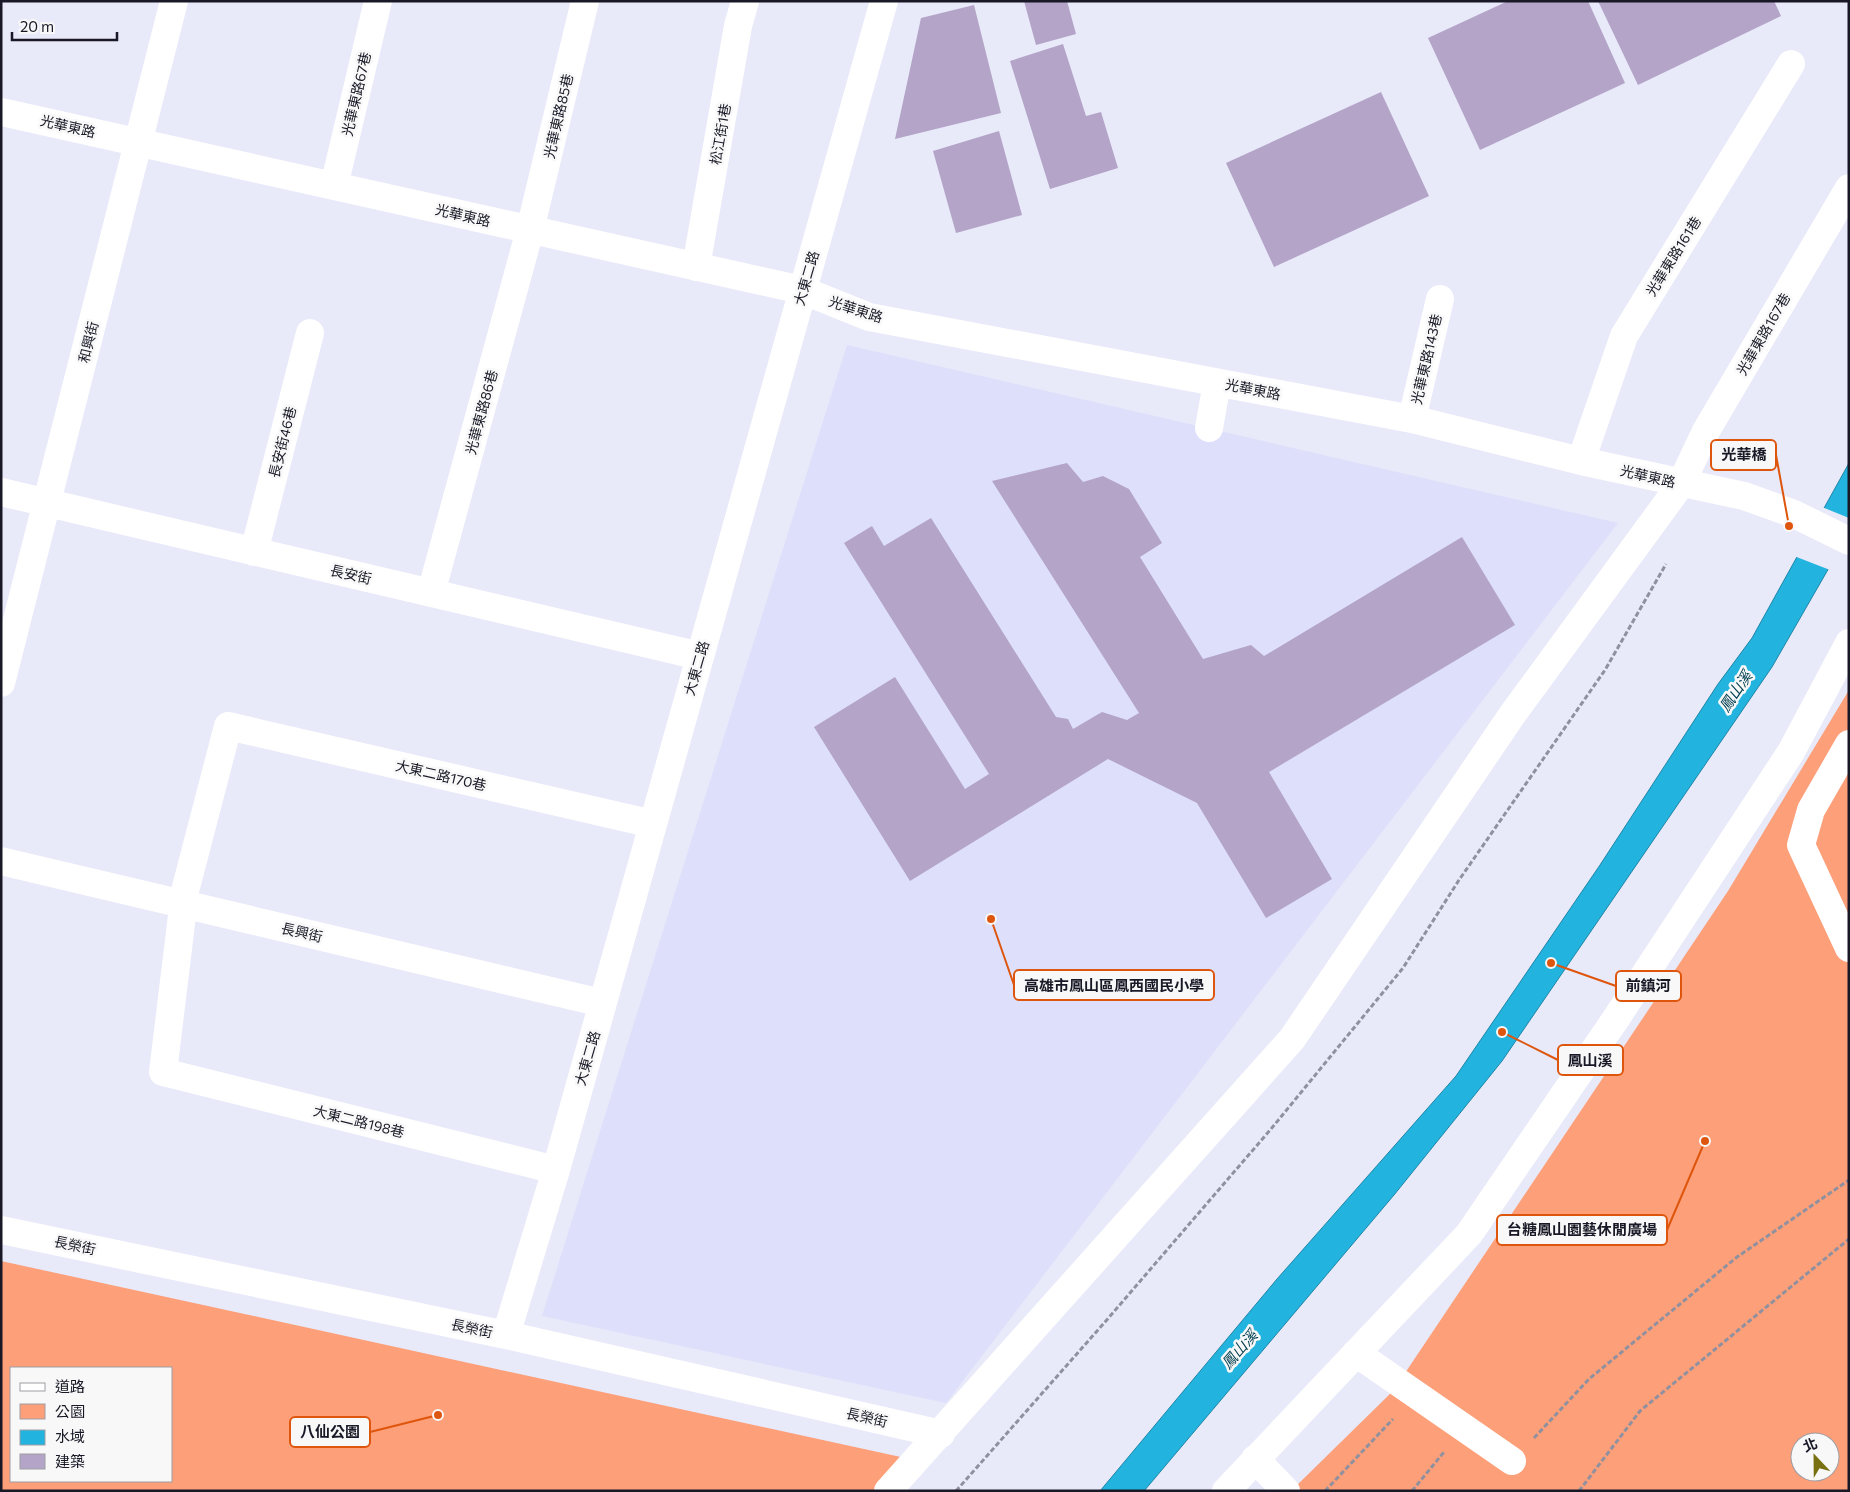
<svg xmlns="http://www.w3.org/2000/svg" width="1850" height="1492" font-family="Commissioner,'Noto Sans TC',sans-serif">
<style>
.built{fill:#dedffb}
.green{fill:#fd9f78;fill-rule:evenodd}
.water{fill:#22b4de;stroke:#1f85a7}
.pier{fill:#e8e9f9}
.building{fill:#b3a4c8}
.lines{fill:none;stroke-linecap:round;stroke-linejoin:round}
.path{stroke:#90909f;stroke-width:3;stroke-dasharray:5 2.5;stroke-linecap:butt}
.minor{stroke:#fff;stroke-width:28}
.labels{text-anchor:middle;dominant-baseline:central;stroke-width:5;stroke-linejoin:round;paint-order:stroke}
.street-label{font-size:14px;fill:#181826;stroke:#f8f8f8}
.water-label{font-size:15px;font-style:italic;fill:#013f50;stroke:#f8f8f8}
.leader{fill:none;stroke:#de560d;stroke-width:2}
.callout-dot{fill:#de560d;stroke:#f8f8f8;stroke-width:2}
.callout{fill:#f8f8f8;stroke:#de560d;stroke-width:2}
.callout-label{font-size:15px;text-anchor:middle;font-weight:bold;fill:#181826}
</style>
<rect width="100%" height="100%" fill="#e8e9f9"/>
<path class="built" d="M 847,345 L 1618,523 L 946,1403 L 542,1316 Z"/>
<path class="green" d="M 1849,690 L 1849,1491 L 1291,1491 L 1393,1391 L 1728,891 ZM 1800,1442 L 1830,1442 L 1830,1472 L 1800,1472 Z
M 1,1261 L 919,1461 L 907,1491 L 1,1491 ZM 11,1368 L 171,1368 L 171,1481 L 11,1481 Z"/>
<path class="water" d="M 1849,463 L 1849,533 L 1772,667 L 1502,1061 L 1394,1195 L 1144,1491 L 1100,1491 L 1277,1279 L 1456,1076 L 1600,865 L 1718,684 L 1752,638 Z"/>
<path class="pier" d="M 1822,507 L 1849,518 L 1849,538 L 1830,570 L 1794,556 Z"/>
<path class="building" d="M 1024,1 L 1067,1 L 1076,34 L 1036,45 Z
M 1508,1 L 1588,1 L 1625,83 L 1480,150 L 1428,38 Z
M 1598,1 L 1774,1 L 1781,16 L 1638,85 Z
M 974,5 L 1001,113 L 895,139 L 921,18 Z
M 1063,44 L 1086,116 L 1101,112 L 1118,168 L 1050,189 L 1010,61 Z
M 1381,92 L 1429,196 L 1274,267 L 1226,163 Z
M 999,131 L 1022,215 L 956,233 L 933,151 Z
M 1067,463 L 1083,482 L 1103,476 L 1129,489 L 1162,543 L 1140,557 L 1203,659 L 1251,645 L 1264,656 L 1462,537 L 1515,625 L 1269,772 L 1332,879 L 1266,918 L 1197,803 L 1108,759 L 910,881 L 814,727 L 895,677 L 965,789 L 989,774 L 844,543 L 872,526 L 884,546 L 931,518 L 1056,717 L 1068,719 L 1073,729 L 1102,712 L 1127,720 L 1139,713 L 992,481 Z"/>
<g class="lines">
<path class="path" d="M 1534,1438 L 1589,1379 L 1737,1257 L 1849,1180
M 956,1491 L 1105,1322 L 1271,1129 L 1403,968 L 1459,880 L 1605,670 L 1666,564
M 1325,1491 L 1393,1419
M 1412,1491 L 1444,1452
M 1579,1491 L 1640,1411 L 1849,1239"/>
<path class="minor" d="M 1,112 L 802,290 L 869,317 L 1412,419 L 1581,461 L 1744,496 L 1794,514 L 1849,541
M 334,186 L 378,1
M 696,267 L 738,26 L 745,1
M 1412,419 L 1440,299
M 1209,428 L 1217,383
M 1581,461 L 1624,336 L 1791,64
M 1,492 L 700,656
M 254,552 L 310,333
M 431,593 L 530,230 L 585,1
M 1,683 L 174,1
M 1849,744 L 1811,810 L 1801,845 L 1849,948
M 1,861 L 602,1003
M 556,1170 L 163,1072 L 185,891 L 228,726 L 653,824
M 1,1230 L 506,1335 L 941,1434
M 506,1335 L 556,1170 L 884,1
M 1356,1353 L 1512,1461
M 1255,1459 L 1286,1491
M 888,1491 L 1292,1039 L 1512,715 L 1681,484 L 1706,431 L 1849,188
M 1226,1491 L 1469,1234 L 1617,1017 L 1791,752 L 1849,643"/>
</g>
<g class="labels">
<g class="street-label">
<text transform="translate(356 94) rotate(-77)">光華東路67巷</text>
<text transform="translate(558 116) rotate(-77)">光華東路85巷</text>
<text transform="translate(68 126) rotate(13)">光華東路</text>
<text transform="translate(720 134) rotate(-80)">松江街1巷</text>
<text transform="translate(463 215) rotate(13)">光華東路</text>
<text transform="translate(1673 256) rotate(-58)">光華東路161巷</text>
<text transform="translate(806 278) rotate(-74)">大東二路</text>
<text transform="translate(856 309) rotate(18)">光華東路</text>
<text transform="translate(1763 334) rotate(-60)">光華東路167巷</text>
<text transform="translate(88 342) rotate(-76)">和興街</text>
<text transform="translate(1426 359) rotate(-77)">光華東路143巷</text>
<text transform="translate(1253 389) rotate(11)">光華東路</text>
<text transform="translate(481 412) rotate(-75)">光華東路86巷</text>
<text transform="translate(282 442) rotate(-76)">長安街46巷</text>
<text transform="translate(1648 476) rotate(13)">光華東路</text>
<text transform="translate(351 574) rotate(13)">長安街</text>
<text transform="translate(696 668) rotate(-74)">大東二路</text>
<text transform="translate(441 775) rotate(13)">大東二路170巷</text>
<text transform="translate(302 932) rotate(13)">長興街</text>
<text transform="translate(587 1058) rotate(-74)">大東二路</text>
<text transform="translate(359 1121) rotate(14)">大東二路198巷</text>
<text transform="translate(75 1245) rotate(12)">長榮街</text>
<text transform="translate(472 1328) rotate(12)">長榮街</text>
<text transform="translate(867 1417) rotate(13)">長榮街</text>
</g>
<g class="water-label">
<text transform="translate(1735 691) rotate(-56)">鳳山溪</text>
<text transform="translate(1239 1349) rotate(-49)">鳳山溪</text>
</g>
</g>
<path class="leader" d="M1789 526L1776 455M991 919L1014 985M1551 963L1616 986M1502 1032L1558 1060M1705 1141L1667 1230M438 1415L370 1432"/>
<g class="callout-dot">
<circle cx="1789" cy="526" r="5"/>
<circle cx="991" cy="919" r="5"/>
<circle cx="1551" cy="963" r="5"/>
<circle cx="1502" cy="1032" r="5"/>
<circle cx="1705" cy="1141" r="5"/>
<circle cx="438" cy="1415" r="5"/>
</g>
<g class="callout">
<rect x="1711" y="440" width="65" height="30" rx="5"/>
<rect x="1014" y="970" width="200" height="30" rx="5"/>
<rect x="1616" y="971" width="65" height="30" rx="5"/>
<rect x="1558" y="1045" width="65" height="30" rx="5"/>
<rect x="1497" y="1215" width="170" height="30" rx="5"/>
<rect x="290" y="1417" width="80" height="30" rx="5"/>
</g>
<g class="callout-label">
<text x="1744" y="460">光華橋</text>
<text x="1114" y="991">高雄市鳳山區鳳西國民小學</text>
<text x="1648" y="991">前鎮河</text>
<text x="1590" y="1066">鳳山溪</text>
<text x="1582" y="1235">台糖鳳山園藝休閒廣場</text>
<text x="330" y="1437">八仙公園</text>
</g>
<rect width="1850" height="1492" fill="none" stroke="#181826" stroke-width="5"/>
<rect x="10" y="1367" width="162" height="115" fill="#f8f8f8" stroke="#9e9ea4"/>
<rect x="20" y="1383" width="25" height="8" fill="#ffffff" stroke="#9e9ea4"/>
<text x="55" y="1392" font-size="15" fill="#181826">道路</text>
<rect x="20" y="1404" width="25" height="15" fill="#fd9f78" stroke="#9e9ea4"/>
<text x="55" y="1417" font-size="15" fill="#181826">公園</text>
<rect x="20" y="1430" width="25" height="15" fill="#22b4de" stroke="#9e9ea4"/>
<text x="55" y="1442" font-size="15" fill="#181826">水域</text>
<rect x="20" y="1454" width="25" height="15" fill="#b3a4c8" stroke="#9e9ea4"/>
<text x="55" y="1467" font-size="15" fill="#181826">建築</text>
<g transform="translate(1815 1457) rotate(338)"><circle r="24" fill="#f8f8f8" stroke="#9e9ea4"/>
<path d="M0-4L9 19L0 12L-9 19Z" fill="#797011"/>
<text y="-8" font-size="14" font-weight="bold" text-anchor="middle" fill="#181826">北</text>
</g>
<path d="M12 32v8h105v-8" fill="none" stroke="#181826" stroke-width="2.5"/>
<text x="20" y="32" font-size="15" fill="#181826" stroke="#f8f8f8" stroke-width="4" paint-order="stroke">20 m</text>
</svg>
